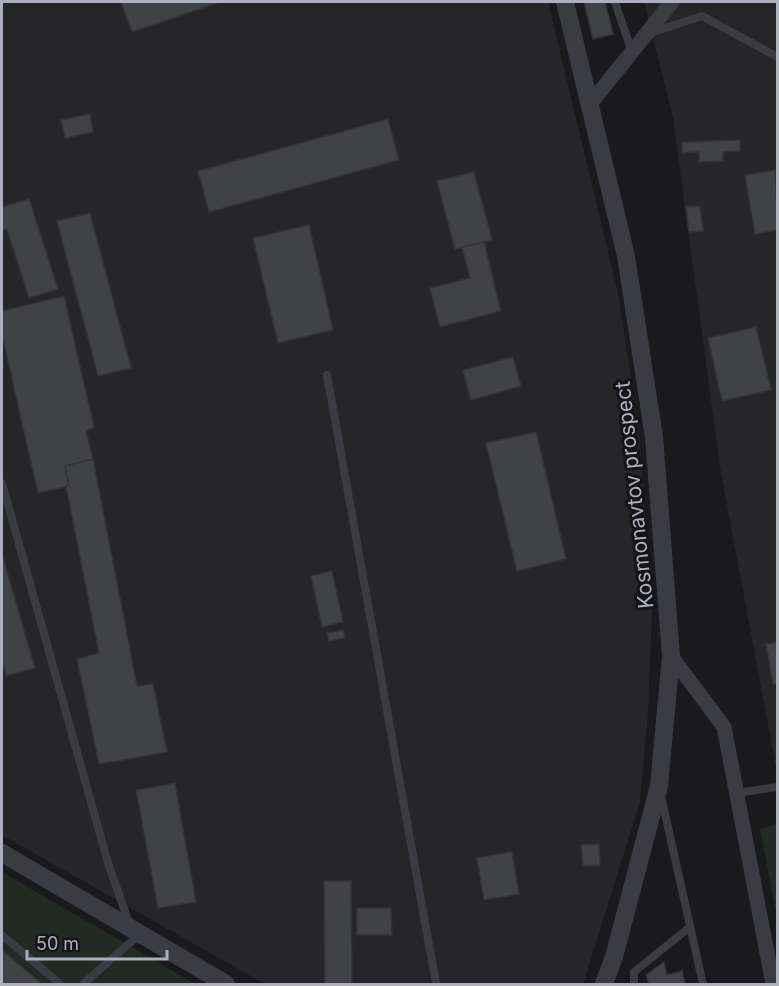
<svg xmlns="http://www.w3.org/2000/svg" width="779" height="986" font-family="Inter,sans-serif">
<style>
.built{fill:#262629}
.green{fill:#212b23}
.building{fill:#414246;stroke:#343438;stroke-width:1.5}
.lines{fill:none;stroke-linecap:round;stroke-linejoin:round}
.service{stroke:#3b3b42;stroke-width:8}
.minor{stroke:#3b3b42;stroke-width:15}
.tertiary{stroke:#3b3b42;stroke-width:18}
.labels{text-anchor:middle;dominant-baseline:central;stroke-width:6;stroke-linejoin:round;paint-order:stroke}
.street-label{font-size:21px;fill:#acb0bc;stroke:#151517}
</style>
<rect width="100%" height="100%" fill="#1a1a1c"/>
<path class="built" d="M 2,2 L 548,2 L 618,293 L 639,430 L 652,612 L 648,713 L 640,802 L 583,984 L 265,984 L 2,835 Z
M 644,2 L 777,2 L 777,773 L 720,467 L 673,118 Z"/>
<path class="green" d="M 777,824 L 778,824 L 777,917 L 760,829 Z
M 2,872 L 195,984 L 2,984 Z"/>
<path class="building" d="M 121,2 L 220,2 L 132,32 Z
M 584,2 L 605,2 L 613,34 L 593,39 Z
M 90,114 L 93,132 L 65,138 L 61,120 Z
M 388,119 L 399,160 L 209,212 L 198,171 Z
M 740,140 L 740,151 L 723,152 L 723,161 L 699,162 L 699,152 L 682,153 L 682,142 Z
M 775,170 L 778,230 L 755,234 L 745,175 Z
M 474,172 L 492,240 L 455,249 L 437,181 Z
M 29,199 L 58,289 L 29,298 L 7,229 L 2,231 L 2,207 Z
M 700,206 L 703,231 L 689,232 L 686,207 Z
M 90,213 L 131,368 L 98,376 L 57,221 Z
M 309,225 L 333,330 L 278,343 L 253,238 Z
M 484,242 L 501,311 L 440,327 L 430,288 L 470,278 L 462,247 Z
M 64,296 L 94,427 L 86,431 L 93,459 L 65,466 L 69,486 L 38,493 L 2,335 L 2,311 Z
M 756,327 L 771,390 L 722,401 L 708,338 Z
M 513,357 L 521,386 L 471,400 L 463,370 Z
M 536,432 L 566,559 L 517,571 L 486,443 Z
M 93,459 L 137,686 L 153,684 L 167,752 L 99,764 L 77,659 L 99,653 L 66,486 L 69,486 L 65,466 Z
M 2,554 L 35,668 L 6,676 L 2,660 Z
M 332,571 L 343,622 L 322,627 L 311,576 Z
M 343,630 L 345,638 L 329,641 L 327,633 Z
M 778,642 L 778,683 L 773,684 L 766,644 Z
M 175,783 L 196,902 L 158,908 L 136,790 Z
M 599,844 L 600,865 L 583,866 L 581,845 Z
M 512,852 L 519,894 L 484,900 L 477,858 Z
M 324,881 L 351,881 L 352,984 L 325,984 Z
M 357,908 L 391,908 L 392,935 L 357,935 Z
M 2,950 L 42,984 L 2,984 Z
M 664,962 L 667,975 L 682,971 L 685,984 L 649,984 L 646,975 Z"/>
<g class="lines">
<path class="service" d="M 615,2 L 632,52
M 650,33 L 702,16 L 778,57
M 327,375 L 436,984
M 2,483 L 108,863 L 129,923
M 736,793 L 778,787
M 661,796 L 703,984
M 2,935 L 60,984
M 83,984 L 139,935
M 634,984 L 634,972 L 690,927"/>
<path class="minor" d="M 590,104 L 672,2
M 671,656 L 724,727 L 773,984"/>
<path class="tertiary" d="M 565,2 L 626,256 L 654,437 L 671,656 L 659,786 L 614,957 L 604,984
M 2,853 L 226,984"/>
</g>
<g class="labels">
<g class="street-label">
<text transform="translate(634 495) rotate(-96)">Kosmonavtov prospect</text>
</g>
</g>
<rect width="779" height="986" fill="none" stroke="#acb0bc" stroke-width="6"/>
<path d="M27 950v9h140v-9" fill="none" stroke="#acb0bc" stroke-width="3"/>
<text x="36" y="950" font-size="18" fill="#acb0bc" stroke="#151517" stroke-width="4.5" paint-order="stroke">50 m</text>
</svg>
